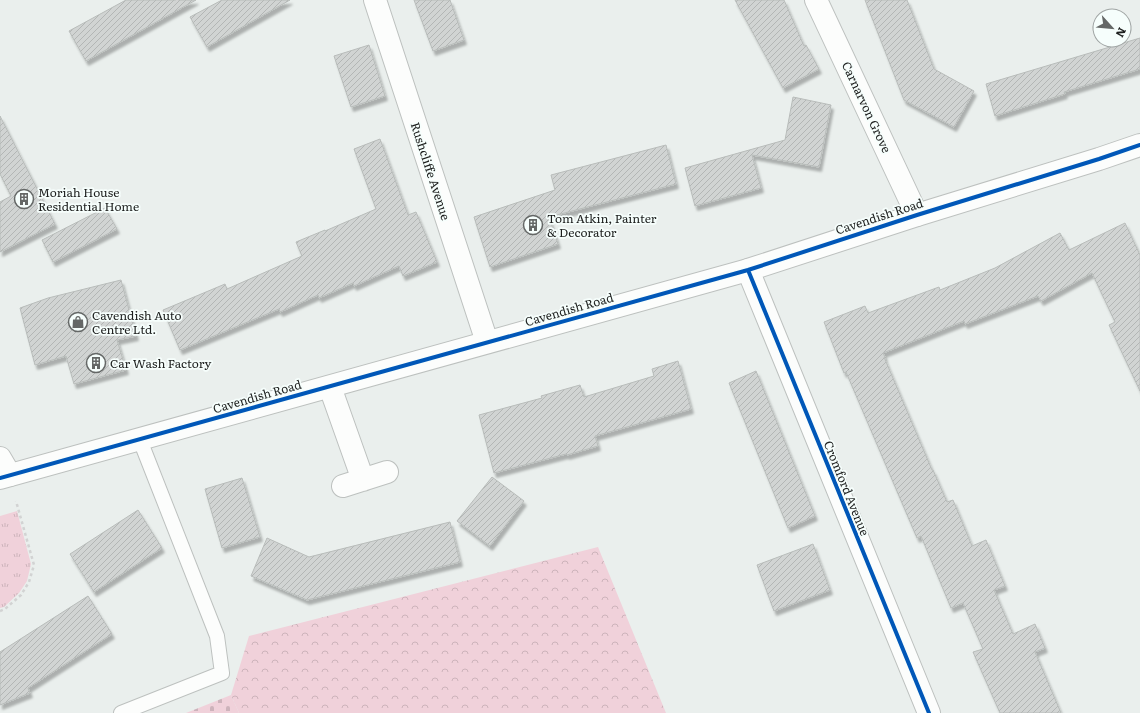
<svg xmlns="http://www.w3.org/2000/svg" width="1140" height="713" font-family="Literata,serif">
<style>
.grass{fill:url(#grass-tufts)}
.cemetery{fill:url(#cemetery-stones)}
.park{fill:url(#park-crowns)}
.building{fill:url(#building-hatch);stroke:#b8bcba;filter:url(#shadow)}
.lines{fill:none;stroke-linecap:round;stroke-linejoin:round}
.service-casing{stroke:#bdc1bf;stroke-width:16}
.minor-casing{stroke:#bdc1bf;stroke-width:24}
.tertiary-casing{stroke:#bdc1bf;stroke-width:24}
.path{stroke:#d2d3d3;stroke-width:2.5;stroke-dasharray:3 3;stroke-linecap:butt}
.service{stroke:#fcfdfc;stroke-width:14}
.minor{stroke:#fcfdfc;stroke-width:22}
.tertiary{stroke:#fcfdfc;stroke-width:22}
.cycleway-casing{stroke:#f6fefc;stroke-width:6}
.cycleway{stroke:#0057b8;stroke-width:4}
.labels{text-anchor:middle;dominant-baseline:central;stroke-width:3.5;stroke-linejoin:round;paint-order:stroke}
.street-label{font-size:12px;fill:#1c1e1d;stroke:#f6fefc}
.poi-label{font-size:12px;fill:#1c1e1d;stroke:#f6fefc;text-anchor:start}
</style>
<defs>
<pattern id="grass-tufts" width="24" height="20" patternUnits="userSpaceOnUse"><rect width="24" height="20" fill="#f0d1da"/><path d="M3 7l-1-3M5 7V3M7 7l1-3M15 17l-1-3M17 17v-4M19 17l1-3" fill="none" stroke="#cdb3bb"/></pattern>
<pattern id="cemetery-stones" width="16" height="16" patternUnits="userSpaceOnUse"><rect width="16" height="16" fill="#f0d1da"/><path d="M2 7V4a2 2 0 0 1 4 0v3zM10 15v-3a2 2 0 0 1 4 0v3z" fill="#cdb3bb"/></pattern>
<pattern id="park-crowns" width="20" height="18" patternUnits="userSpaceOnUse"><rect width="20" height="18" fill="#f0d1da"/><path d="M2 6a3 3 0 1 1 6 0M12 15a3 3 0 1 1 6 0" fill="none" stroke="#cdb3bb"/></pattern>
<pattern id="building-hatch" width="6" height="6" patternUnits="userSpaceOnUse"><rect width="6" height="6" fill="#d1d4d3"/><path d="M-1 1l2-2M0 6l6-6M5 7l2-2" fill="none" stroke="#b3b6b5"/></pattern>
<filter id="shadow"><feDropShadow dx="2.5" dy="4.5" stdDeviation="1" flood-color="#0004"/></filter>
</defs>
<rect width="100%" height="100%" fill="#eaefed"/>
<path class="grass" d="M 17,511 L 31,564 L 27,581 L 19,593 L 4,607 L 0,608 L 0,516 Z"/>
<path class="cemetery" d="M 231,695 L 239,713 L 186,713 Z"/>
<path class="park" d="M 598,547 L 666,713 L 239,713 L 231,695 L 249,636 Z"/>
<path class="building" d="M 126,0 L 196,0 L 86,61 L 69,31 Z
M 222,0 L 290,0 L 207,47 L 190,17 Z
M 414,0 L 450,0 L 464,40 L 433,51 Z
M 735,0 L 784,0 L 804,46 L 806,45 L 819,69 L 783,88 Z
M 865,0 L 907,0 L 934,69 L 974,91 L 954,127 L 904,100 Z
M 1140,38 L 1140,69 L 1064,92 L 1065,94 L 995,116 L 986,84 Z
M 369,45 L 385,96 L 351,107 L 334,56 Z
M 793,97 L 831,105 L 819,167 L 752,155 L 761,188 L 695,206 L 685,168 L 785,140 Z
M 0,116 L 55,224 L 0,252 L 0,202 L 11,196 L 0,174 Z
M 380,139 L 408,215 L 416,212 L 437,262 L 403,276 L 399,266 L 354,286 L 353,283 L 319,298 L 318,295 L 280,312 L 279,309 L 180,350 L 163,310 L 225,284 L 227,289 L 302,256 L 296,242 L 325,230 L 325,231 L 376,209 L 354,149 Z
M 666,145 L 676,184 L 549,217 L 558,244 L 490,267 L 474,217 L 555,190 L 551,175 Z
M 105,208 L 117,229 L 53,262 L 42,240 Z
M 1125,223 L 1140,255 L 1140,391 L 1109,325 L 1115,322 L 1092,273 L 1041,301 L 1038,296 L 965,324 L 964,321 L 883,353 L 885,357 L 884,357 L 932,470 L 933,470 L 947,502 L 953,500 L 972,546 L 986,540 L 1005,586 L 994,590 L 1013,634 L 1035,624 L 1045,648 L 1035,652 L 1061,713 L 1000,713 L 973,652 L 983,649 L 963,603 L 951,608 L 921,536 L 917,538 L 846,372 L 844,373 L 824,322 L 865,306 L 868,313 L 939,287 L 940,290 L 995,268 L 1060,233 L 1069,250 Z
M 121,280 L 136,336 L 117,340 L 126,370 L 74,384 L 66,356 L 35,365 L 20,308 L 48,298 Z
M 678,361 L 691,409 L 595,436 L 598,446 L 567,455 L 566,454 L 494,473 L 479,415 L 542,398 L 541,396 L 580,385 L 584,397 L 654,376 L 652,369 Z
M 756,371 L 815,516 L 788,528 L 729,383 Z
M 492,477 L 524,501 L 490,546 L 457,521 Z
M 242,478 L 260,537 L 222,548 L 205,489 Z
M 138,510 L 162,548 L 94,592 L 70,554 Z
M 450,522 L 460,562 L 307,600 L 251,576 L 267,538 L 309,557 Z
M 813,544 L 830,590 L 774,611 L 757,565 Z
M 88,596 L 112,634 L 28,688 L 30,693 L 0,705 L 0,652 Z"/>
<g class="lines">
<defs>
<path id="service" d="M 121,713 L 222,673 L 217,636 L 140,440"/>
<path id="minor" d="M 375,0 L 487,342
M 816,0 L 917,215
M 748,270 L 929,713
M 330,387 L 363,480
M 0,458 L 10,475
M 343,486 L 387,472"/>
<path id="tertiary" d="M 0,478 L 748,270 L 917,215 L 1099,159 L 1140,145"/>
</defs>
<use href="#service" class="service-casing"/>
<use href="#minor" class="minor-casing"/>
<use href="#tertiary" class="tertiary-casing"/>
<path class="path" d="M 176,1 L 178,0
M 0,611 L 5,609 L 21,595 L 29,582 L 34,565 L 16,501"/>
<use href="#service" class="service"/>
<use href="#minor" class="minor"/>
<use href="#tertiary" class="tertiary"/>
<defs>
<path id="cycleway" d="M 748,270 L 929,713
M 0,478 L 748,270 L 917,215 L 1099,159 L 1140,145"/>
</defs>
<use href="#cycleway" class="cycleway-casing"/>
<use href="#cycleway" class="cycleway"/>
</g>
<defs>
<symbol id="building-ring" viewBox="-11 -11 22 22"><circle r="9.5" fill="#f6fefc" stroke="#646766" stroke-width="1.5"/><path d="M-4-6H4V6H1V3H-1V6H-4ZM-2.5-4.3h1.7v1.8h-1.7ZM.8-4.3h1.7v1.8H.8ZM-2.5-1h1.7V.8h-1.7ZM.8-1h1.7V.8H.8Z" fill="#646766"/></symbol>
<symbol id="shop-ring" viewBox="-11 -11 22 22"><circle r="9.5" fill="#f6fefc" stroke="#646766" stroke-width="1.5"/><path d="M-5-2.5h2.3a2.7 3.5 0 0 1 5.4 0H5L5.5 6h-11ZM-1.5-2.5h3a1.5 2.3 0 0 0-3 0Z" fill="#646766"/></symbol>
</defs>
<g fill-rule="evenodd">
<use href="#building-ring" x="13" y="188" width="22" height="22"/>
<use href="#building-ring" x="522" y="214" width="22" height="22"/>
<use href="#shop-ring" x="67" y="311" width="22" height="22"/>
<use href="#building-ring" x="85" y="352" width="22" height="22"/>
</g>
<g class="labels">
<g class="street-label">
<text transform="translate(867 107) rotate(65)">Carnarvon Grove</text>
<text transform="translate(431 171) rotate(72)">Rushcliffe Avenue</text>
<text transform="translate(879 216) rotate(-18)">Cavendish Road</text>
<text transform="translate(569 309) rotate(-16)">Cavendish Road</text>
<text transform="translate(257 396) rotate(-16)">Cavendish Road</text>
<text transform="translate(847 488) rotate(68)">Cromford Avenue</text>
</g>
<g class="poi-label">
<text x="38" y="192">Moriah House<tspan x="38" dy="14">Residential Home</tspan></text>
<text x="547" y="218">Tom Atkin, Painter<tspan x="547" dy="14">&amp; Decorator</tspan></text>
<text x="92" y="315">Cavendish Auto<tspan x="92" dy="14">Centre Ltd.</tspan></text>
<text x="110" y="363">Car Wash Factory</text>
</g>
</g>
<g transform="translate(1112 28) rotate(117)"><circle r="19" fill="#f6fefc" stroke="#9fa4a3"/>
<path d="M0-3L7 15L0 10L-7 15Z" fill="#646766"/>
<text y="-6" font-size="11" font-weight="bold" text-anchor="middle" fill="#1c1e1d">N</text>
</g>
</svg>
